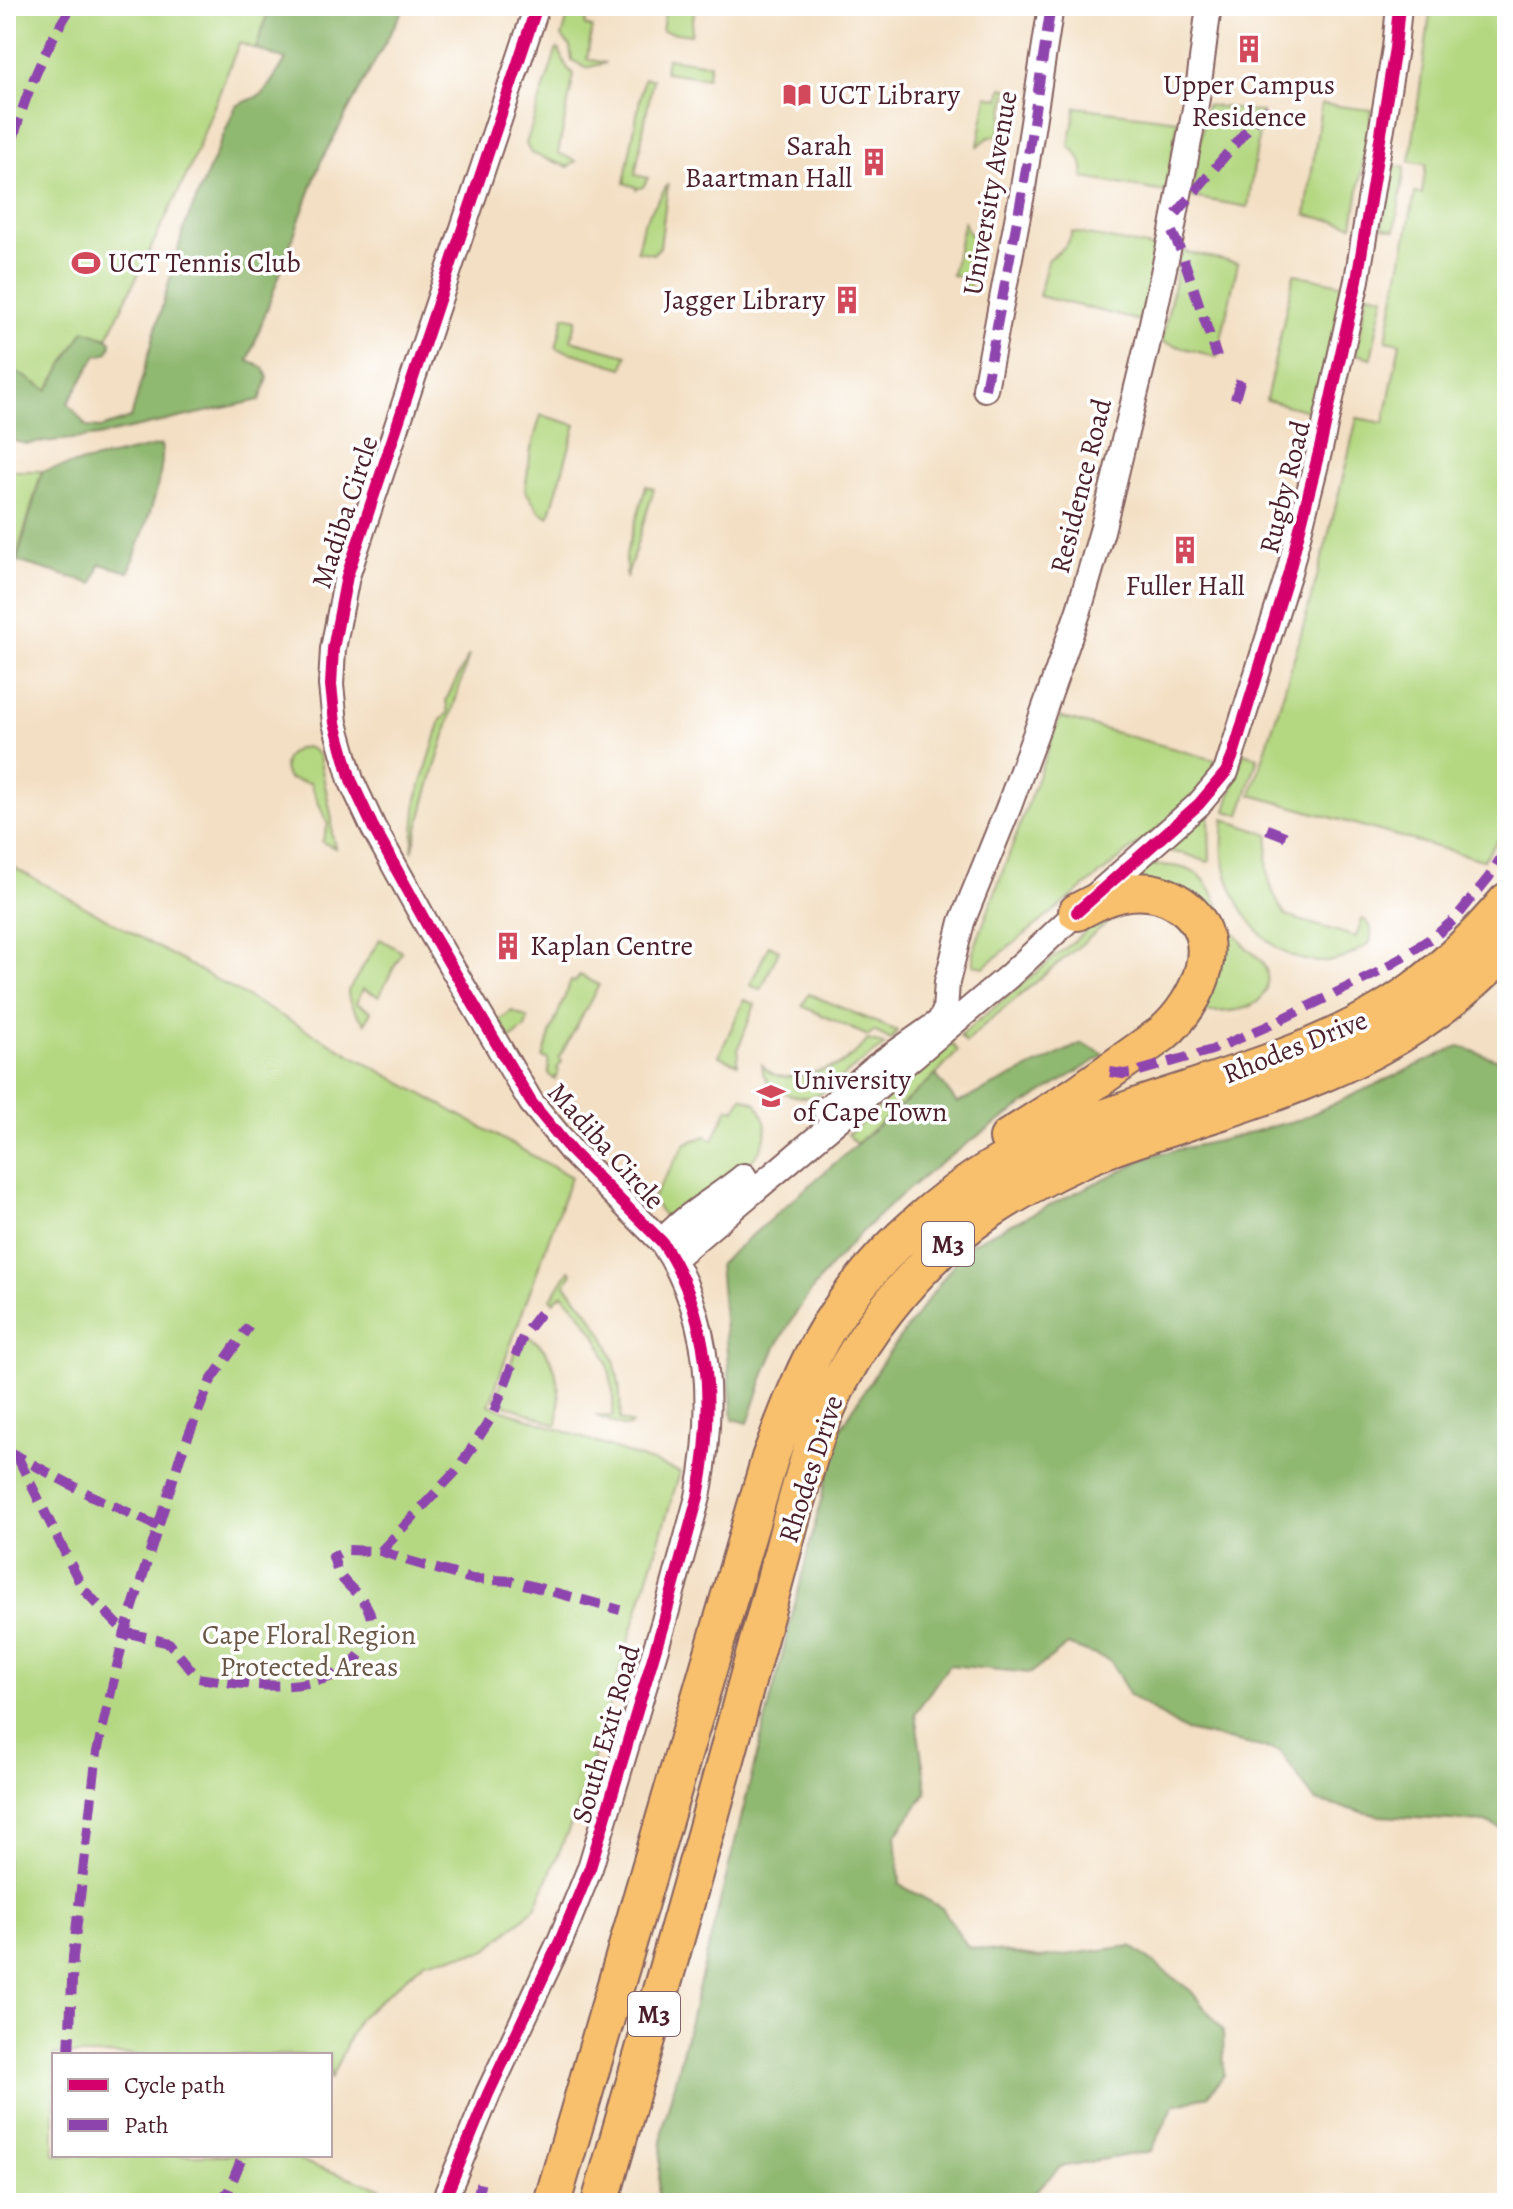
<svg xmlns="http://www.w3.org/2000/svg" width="1513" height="2209" font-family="Alegreya,serif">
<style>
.green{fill:#b4d881;stroke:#7f7c56;stroke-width:2}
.forest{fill:#8fb86f;stroke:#6c6c4d;stroke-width:2}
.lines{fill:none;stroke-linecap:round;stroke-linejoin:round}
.minor-casing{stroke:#856260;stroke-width:28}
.highway-casing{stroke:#856260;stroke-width:40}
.minor{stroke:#fff;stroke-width:24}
.highway{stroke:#f8bf6c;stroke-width:36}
.quiet{stroke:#8e44ad;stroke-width:10;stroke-dasharray:20 10;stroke-linecap:butt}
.cycleway-casing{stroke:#fff;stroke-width:17}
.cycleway{stroke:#d6006c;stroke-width:12}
.labels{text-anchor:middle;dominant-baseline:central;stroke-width:7;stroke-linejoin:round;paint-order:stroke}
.shield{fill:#fff;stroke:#80626b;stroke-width:2}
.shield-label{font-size:26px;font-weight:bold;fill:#4a1f2b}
.poi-label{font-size:28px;fill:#4a1f2b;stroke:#fff;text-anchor:start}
.street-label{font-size:28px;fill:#4a1f2b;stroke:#fff}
.park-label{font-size:28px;fill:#6a5645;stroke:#fff}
</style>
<rect width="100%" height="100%" fill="#fff"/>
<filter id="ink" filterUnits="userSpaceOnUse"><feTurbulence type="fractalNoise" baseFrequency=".0125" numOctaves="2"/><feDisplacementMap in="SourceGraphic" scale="16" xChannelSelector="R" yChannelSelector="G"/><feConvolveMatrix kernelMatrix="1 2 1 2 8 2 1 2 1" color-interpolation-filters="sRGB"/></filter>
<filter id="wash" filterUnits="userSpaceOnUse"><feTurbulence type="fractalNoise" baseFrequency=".006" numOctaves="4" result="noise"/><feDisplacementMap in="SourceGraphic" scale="32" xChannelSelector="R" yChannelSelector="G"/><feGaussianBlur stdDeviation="1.8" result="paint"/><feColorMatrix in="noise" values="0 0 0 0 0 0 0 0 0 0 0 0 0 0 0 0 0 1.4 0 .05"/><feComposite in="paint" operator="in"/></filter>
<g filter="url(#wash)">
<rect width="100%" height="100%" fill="#f3dfc3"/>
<path class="green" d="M 6,6 L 270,6 L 256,49 L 239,43 L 189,170 L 107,338 L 84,331 L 48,390 L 6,366 Z
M 571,6 L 588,6 L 585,26 L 592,28 L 587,59 L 606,63 L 586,68 L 572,60 L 570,46 L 562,37 Z
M 666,6 L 695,6 L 691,35 L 662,31 Z
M 1431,6 L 1507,6 L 1507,828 L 1483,860 L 1251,795 C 1292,671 1328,545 1357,418 L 1384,423 L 1400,343 L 1386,340 L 1415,193 L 1422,194 L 1426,164 L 1410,162 Z
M 557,48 C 565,56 563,68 574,74 L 558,153 L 576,161 L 568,167 L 531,153 L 526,144 Z
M 667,58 L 710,64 L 707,78 L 665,72 Z
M 644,78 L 653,79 L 652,83 L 635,175 L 648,178 L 643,187 L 636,189 L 636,187 L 624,183 Z
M 1002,87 L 1008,88 L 1000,134 L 988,138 L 978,146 L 987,96 L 1000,99 Z
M 1321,104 L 1372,110 L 1353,225 L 1306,215 Z
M 1206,105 L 1262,112 L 1248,207 L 1191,197 Z
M 1076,107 L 1178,120 L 1166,192 L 1083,178 C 1085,164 1080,155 1069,146 Z
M 1392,166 L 1405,167 L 1395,230 L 1382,227 Z
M 668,184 L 660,247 L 653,254 L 637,251 L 643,224 Z
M 964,222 L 968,232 L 979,243 L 969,290 L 963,288 L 965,278 L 952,275 Z
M 1072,232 L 1157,248 L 1141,321 L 1039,296 L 1048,259 C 1060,250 1068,248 1072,232 Z
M 1181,251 L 1238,263 L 1217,357 L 1162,342 Z
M 1294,274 L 1345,285 L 1316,413 L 1266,400 Z
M 1367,293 L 1384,296 L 1371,358 L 1356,354 Z
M 564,316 L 577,319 L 571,340 L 627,355 L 623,368 L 556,348 Z
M 541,415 L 576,425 L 549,517 L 539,511 L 525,490 L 531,449 Z
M 6,468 L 18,471 L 42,471 L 6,593 Z
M 646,486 L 654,489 L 626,579 L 626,555 Z
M 469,655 L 426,798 L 412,852 L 417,799 L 441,720 L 448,713 L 446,700 Z
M 1060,717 L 1222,762 L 1197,797 L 984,967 L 974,965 L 973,952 Z
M 306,747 L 313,750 L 319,756 L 332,819 L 332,834 L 335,848 L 322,842 L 328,825 L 310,783 L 288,779 C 279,763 287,749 306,747 Z
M 1243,753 L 1258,757 L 1240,815 L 1226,811 Z
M 1203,814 L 1209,816 L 1210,861 L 1208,862 L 1185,854 L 1159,850 Z
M 1224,819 L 1269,835 C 1265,870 1266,886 1286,916 L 1356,937 L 1362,919 C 1373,923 1372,933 1370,943 C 1360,950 1349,957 1337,960 C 1277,974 1230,909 1223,856 C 1222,844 1223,831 1224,819 Z
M 6,863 L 571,1177 L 489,1405 L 680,1472 L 578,1807 L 536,1907 L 485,1951 L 425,1961 L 358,2019 L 330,2080 L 330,2055 L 54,2055 L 54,2155 L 293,2155 L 300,2161 L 381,2188 L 376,2203 L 6,2203 Z
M 1153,865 C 1169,865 1187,866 1200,876 C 1214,888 1218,909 1228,924 C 1234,932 1240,941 1247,948 C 1253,954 1261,958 1264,965 C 1267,971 1268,977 1267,983 C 1264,1014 1224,1012 1201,1012 L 1214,957 L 1124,878 L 1142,867 Z
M 1115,907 L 1130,907 L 1114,917 L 984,1025 L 966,1043 L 960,1036 Z
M 380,939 L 402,952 L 379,996 L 363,989 L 356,1003 L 371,1011 L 365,1023 C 356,1013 348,1005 348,991 Z
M 769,945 L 779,950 L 761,990 L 750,985 Z
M 580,975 L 599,985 L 559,1058 L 562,1062 L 557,1069 L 559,1071 L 555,1079 L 549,1075 L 548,1059 L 543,1058 L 551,1031 L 571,981 L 575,982 Z
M 809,994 L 897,1031 L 891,1040 L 874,1031 L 868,1036 L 802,1006 Z
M 744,1000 L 755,1004 L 738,1050 L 738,1064 L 719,1056 Z
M 512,1011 L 528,1018 L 525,1028 L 512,1038 L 507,1037 L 496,1022 Z
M 868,1040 L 885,1045 L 817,1096 C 795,1100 763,1092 762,1065 C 777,1083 795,1077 814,1072 C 822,1070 832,1068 839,1065 C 850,1059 860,1049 868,1040 Z
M 951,1043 L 958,1051 L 936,1075 L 856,1144 L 848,1134 L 872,1115 L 897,1089 Z
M 742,1097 L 757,1103 C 761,1113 767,1121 766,1132 C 763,1169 698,1200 670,1217 L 664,1216 L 652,1199 L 686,1143 L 706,1136 L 713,1140 L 728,1108 L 735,1110 Z
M 569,1270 L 572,1273 L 565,1285 C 604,1326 624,1363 620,1420 L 632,1424 L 630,1426 L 624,1427 L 595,1415 L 613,1417 C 616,1366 599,1329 562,1294 L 553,1302 L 551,1299 Z
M 524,1334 C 558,1350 563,1391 557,1425 L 494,1400 Z"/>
<path class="forest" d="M 270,6 L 405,6 L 321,161 L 248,361 L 264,368 L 268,378 L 260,400 L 98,436 L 26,444 L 6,439 L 6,366 L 48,390 L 84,330 L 107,338 L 111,342 C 111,352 106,356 97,355 L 68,403 L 87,427 L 101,428 L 131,418 L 184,228 L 236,106 L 263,94 L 286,60 L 256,49 Z
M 161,445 C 168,474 139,542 129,572 L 100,564 L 93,584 L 17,561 L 42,471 Z
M 1082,1043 L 1105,1055 C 984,1127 851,1212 781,1338 C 766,1364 758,1395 748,1423 L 733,1419 L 719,1264 L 936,1075 L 957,1103 Z
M 1459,1046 L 1507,1063 L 1507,1356 L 1504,1371 L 1507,1375 L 1507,1831 L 1485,1822 L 1380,1816 L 1315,1801 L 1280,1751 L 1186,1731 L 1129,1695 L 1111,1661 L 1068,1645 L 1031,1673 L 949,1665 L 915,1713 L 927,1792 L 896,1835 L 900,1885 L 942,1908 L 968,1947 L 1041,1958 L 1131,1946 L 1191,1991 L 1223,2030 L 1224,2075 L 1208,2096 L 1174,2105 L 1151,2151 L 1060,2167 L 1032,2195 L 1037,2203 L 657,2203 L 663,2128 L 838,1433 L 885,1358 L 968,1245 L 1153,1155 L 1218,1141 L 1301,1119 Z"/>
</g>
<g filter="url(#ink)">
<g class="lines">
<defs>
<path id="minor" d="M 985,389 L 1022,194 L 1051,6
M 825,1110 L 875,1067 L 939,1022 L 945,1011 L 947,982 L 962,922 L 1009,806 L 1038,727 L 1079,610 L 1102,531 L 1147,346 L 1172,232 L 1197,98 L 1209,6
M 662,1242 C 682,1216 718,1198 744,1176
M 673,1259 L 1009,976 L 1077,912 L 1199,804 L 1226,772 L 1289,572 L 1321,444 L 1357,280 L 1395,48 L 1399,6
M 443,2203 L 488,2094 L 560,1941 L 590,1868 L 664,1621 L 698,1497 C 715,1410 713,1318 662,1242 L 572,1152 L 531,1102 L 431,932 L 373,827 L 351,780 L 335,723 L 331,685 L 333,649 L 347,576 L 537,6"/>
<path id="highway" d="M 1008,1138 L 1076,1095 L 1162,1034 C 1199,1003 1231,934 1177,902 C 1163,893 1146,890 1129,892 C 1110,894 1094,903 1077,912
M 552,2203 L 770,1458 C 787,1413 804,1367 829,1326 C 879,1248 953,1184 1036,1144 C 1069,1129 1104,1118 1138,1106 C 1232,1074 1334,1049 1415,989 C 1449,964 1480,933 1507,901
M 600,2203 C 649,2031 700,1859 746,1685 C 761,1631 776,1577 790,1523 C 804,1475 816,1426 840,1381 C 869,1327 909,1277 955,1237 C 979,1215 1010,1197 1038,1181 C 1094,1149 1158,1132 1219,1112 C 1333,1074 1423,1037 1507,948"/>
</defs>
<use href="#minor" class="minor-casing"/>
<use href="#highway" class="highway-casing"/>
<use href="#minor" class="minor"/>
<use href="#highway" class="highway"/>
<path class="quiet" d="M 6,167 C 19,110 40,55 72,6
M 1176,214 L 1262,112 L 1274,109
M 1172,232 L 1181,251 L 1217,357
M 985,389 L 1022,194 L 1051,6
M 1235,399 L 1243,371
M 1267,829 L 1287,837
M 1110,1072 L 1123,1074 L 1132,1073 L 1212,1050 L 1268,1026 L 1381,971 L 1436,935 L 1455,919 L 1489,877 L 1507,848
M 6,1450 L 90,1495 L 160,1527
M 17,1456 L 83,1589 L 125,1632 L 169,1643 L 198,1678 C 247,1685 335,1700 364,1648 C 370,1638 373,1630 371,1619 C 368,1598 349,1590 339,1574 C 336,1569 335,1562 333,1557 L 346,1550 L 381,1551 L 409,1561 L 472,1579 L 513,1581 L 620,1610
M 381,1551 L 459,1468 L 493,1415 L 524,1334 L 545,1307
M 69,2055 L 73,1957 L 97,1752 L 125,1632 L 180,1457 L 210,1382 L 249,1326
M 216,2203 L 228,2192 L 241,2160 L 240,2155
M 476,2203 L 481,2181"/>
<defs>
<path id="cycleway" d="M 1077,912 L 1199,804 L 1226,772 L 1232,758 L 1289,572 L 1321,444 L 1357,280 L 1395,48 L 1399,6
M 443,2203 L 488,2094 L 560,1941 L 590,1868 L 664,1621 L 698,1497 C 715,1410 713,1318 662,1242 L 572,1152 L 531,1102 L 431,932 L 373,827 L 351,780 L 335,723 L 331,685 L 333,649 L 347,576 L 537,6"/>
</defs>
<use href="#cycleway" class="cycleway-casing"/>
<use href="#cycleway" class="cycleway"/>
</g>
</g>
<defs>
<symbol id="building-bare" viewBox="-9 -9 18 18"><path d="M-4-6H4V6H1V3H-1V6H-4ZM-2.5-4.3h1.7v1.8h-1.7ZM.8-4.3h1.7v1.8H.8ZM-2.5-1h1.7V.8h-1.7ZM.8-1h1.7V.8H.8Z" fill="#d1495b" stroke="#fff" stroke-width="2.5" paint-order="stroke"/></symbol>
<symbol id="library-bare" viewBox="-9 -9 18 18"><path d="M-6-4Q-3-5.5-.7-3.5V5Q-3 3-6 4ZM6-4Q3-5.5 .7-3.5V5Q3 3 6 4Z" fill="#d1495b" stroke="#fff" stroke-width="2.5" paint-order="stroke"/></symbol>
<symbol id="stadium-bare" viewBox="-9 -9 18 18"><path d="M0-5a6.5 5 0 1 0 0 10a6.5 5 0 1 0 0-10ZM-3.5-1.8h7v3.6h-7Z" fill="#d1495b" stroke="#fff" stroke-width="2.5" paint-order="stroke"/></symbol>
<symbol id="university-bare" viewBox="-9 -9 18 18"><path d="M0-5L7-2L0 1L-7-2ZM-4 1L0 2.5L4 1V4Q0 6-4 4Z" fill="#d1495b" stroke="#fff" stroke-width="2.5" paint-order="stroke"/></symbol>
</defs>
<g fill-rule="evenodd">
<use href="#building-bare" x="1229" y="29" width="40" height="40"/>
<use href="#library-bare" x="777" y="75" width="40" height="40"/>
<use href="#building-bare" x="854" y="142" width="40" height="40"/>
<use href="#stadium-bare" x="66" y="243" width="40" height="40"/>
<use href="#building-bare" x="827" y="280" width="40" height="40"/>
<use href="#building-bare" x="1165" y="530" width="40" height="40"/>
<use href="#building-bare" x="488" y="926" width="40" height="40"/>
<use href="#university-bare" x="751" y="1076" width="40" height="40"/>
</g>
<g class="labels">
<g class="shield">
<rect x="922" y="1222" width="52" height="44" rx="6"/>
<rect x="628" y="1992" width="52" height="44" rx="6"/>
</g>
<g class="shield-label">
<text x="948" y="1244">M3</text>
<text x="654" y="2014">M3</text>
</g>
<g class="poi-label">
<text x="1249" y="85" text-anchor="middle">Upper Campus<tspan x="1249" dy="32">Residence</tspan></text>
<text x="819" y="95">UCT Library</text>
<text x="852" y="146" text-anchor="end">Sarah<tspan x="852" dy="32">Baartman Hall</tspan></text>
<text x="108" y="263">UCT Tennis Club</text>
<text x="825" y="300" text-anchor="end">Jagger Library</text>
<text x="1185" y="586" text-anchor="middle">Fuller Hall</text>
<text x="530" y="946">Kaplan Centre</text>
<text x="793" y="1080">University<tspan x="793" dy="32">of Cape Town</tspan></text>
</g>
<g class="street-label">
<text transform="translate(990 193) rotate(-80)">University Avenue</text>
<text transform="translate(1081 486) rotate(-76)">Residence Road</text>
<text transform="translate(1285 487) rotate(-76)">Rugby Road</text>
<text transform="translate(345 512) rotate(-72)">Madiba Circle</text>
<text transform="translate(1295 1047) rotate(-22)">Rhodes Drive</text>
<text transform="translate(606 1146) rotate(48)">Madiba Circle</text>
<text transform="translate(811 1469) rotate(-72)">Rhodes Drive</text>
<text transform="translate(606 1734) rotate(-74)">South Exit Road</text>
</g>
<g class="park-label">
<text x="309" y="1635">Cape Floral Region<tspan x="309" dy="32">Protected Areas</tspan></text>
</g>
</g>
<rect width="1513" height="2209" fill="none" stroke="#fff" stroke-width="32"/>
<rect x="52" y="2053" width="280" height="104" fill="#ffffff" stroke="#b7a5aa" stroke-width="2"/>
<rect x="68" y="2079" width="40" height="12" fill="#d6006c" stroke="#b7a5aa" stroke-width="2"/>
<text x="124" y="2093" font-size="24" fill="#4a1f2b">Cycle path</text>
<rect x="68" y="2119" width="40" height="12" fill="#8e44ad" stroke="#b7a5aa" stroke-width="2"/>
<text x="124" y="2133" font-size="24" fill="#4a1f2b">Path</text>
</svg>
